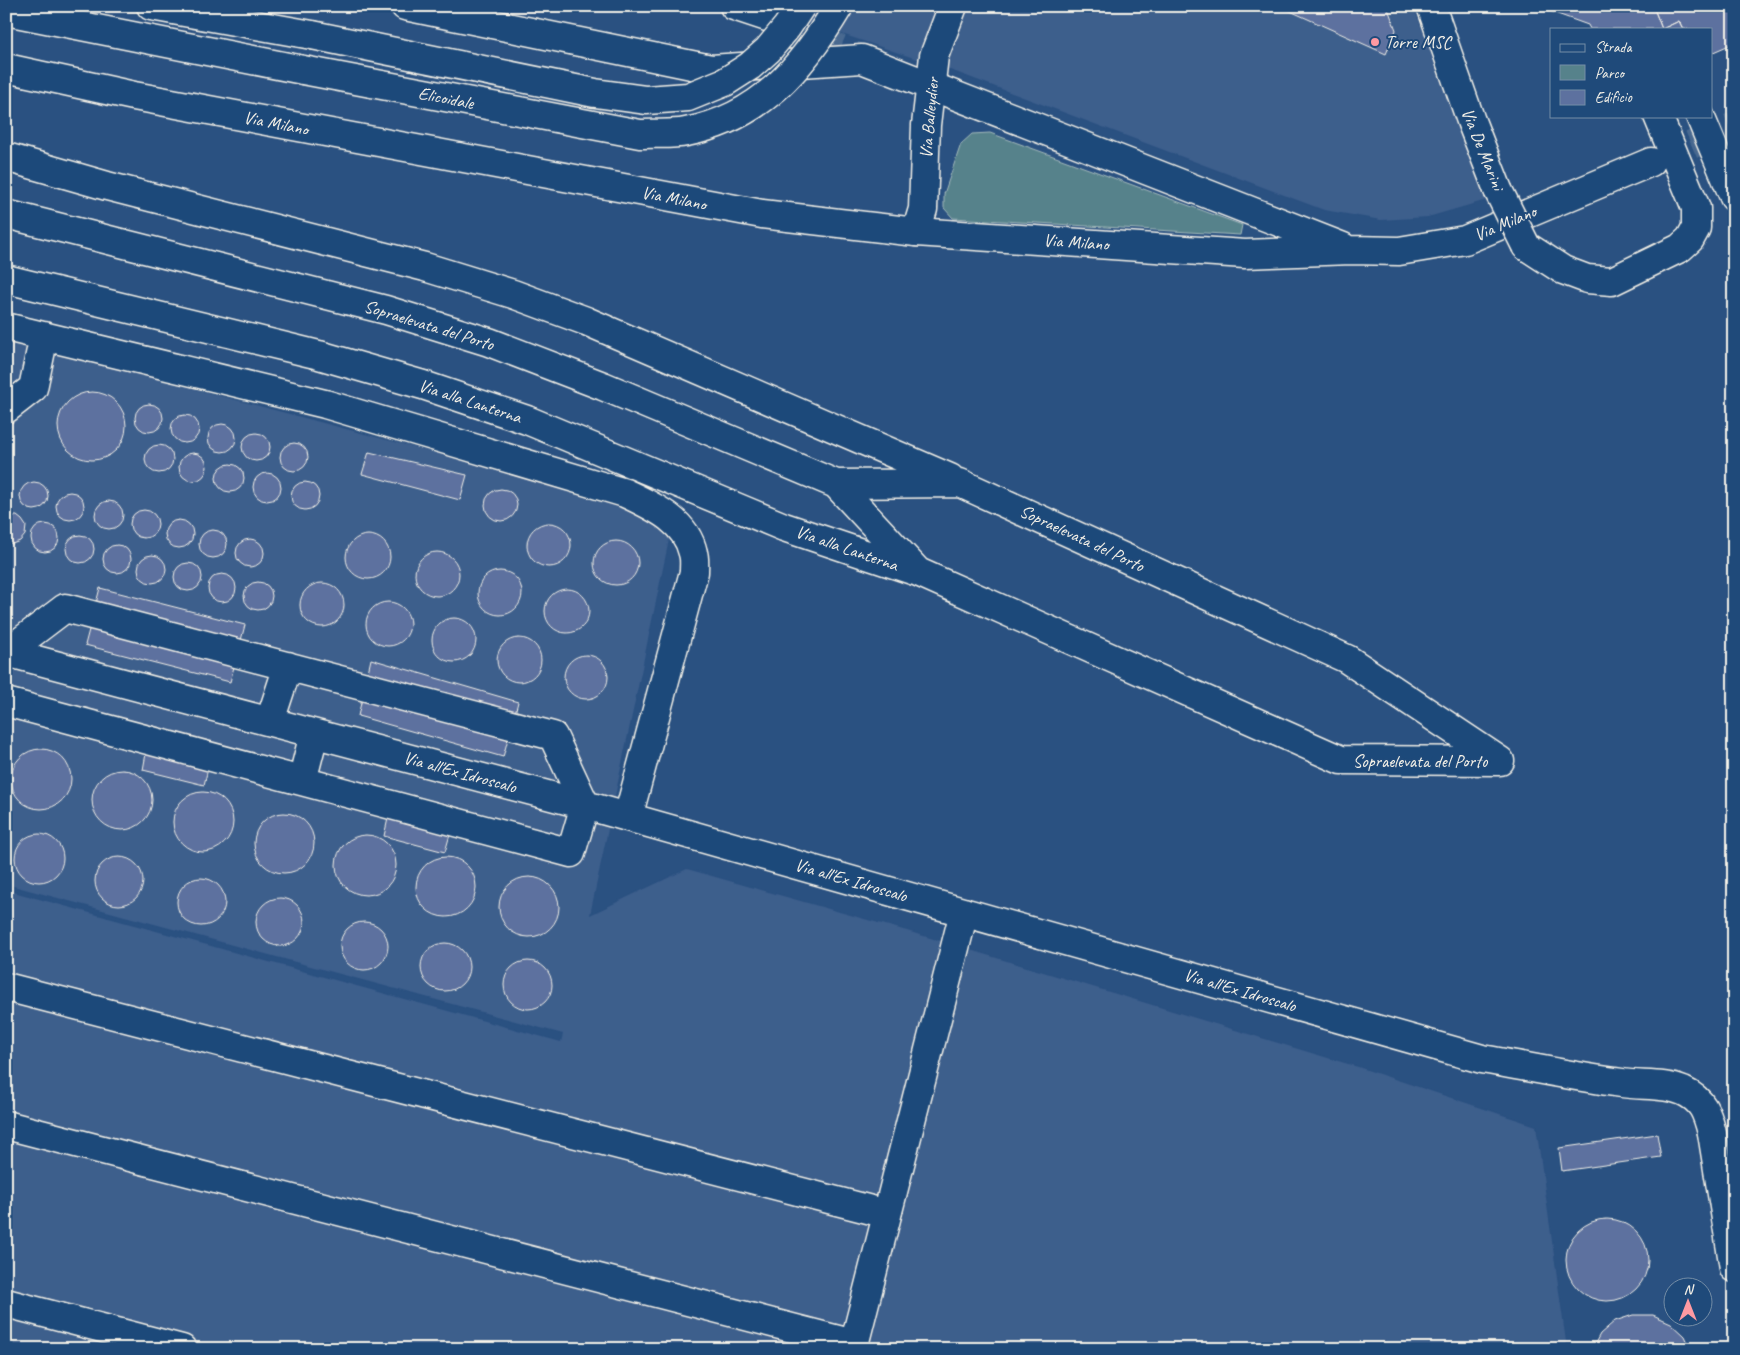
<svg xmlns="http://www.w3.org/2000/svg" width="1740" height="1355" font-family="Caveat,sans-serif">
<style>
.built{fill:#3d5e8c}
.green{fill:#56828b;stroke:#a5baba}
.building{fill:#5d719f;stroke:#f4f1e8}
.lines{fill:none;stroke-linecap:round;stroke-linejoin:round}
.major-tunnel{stroke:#486990;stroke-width:28;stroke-dasharray:28 14;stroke-linecap:butt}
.minor-casing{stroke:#f4f1e8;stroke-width:31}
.major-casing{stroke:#f4f1e8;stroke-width:31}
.highway-casing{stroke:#f4f1e8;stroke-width:31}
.minor{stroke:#1f4a7a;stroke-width:28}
.major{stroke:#1f4a7a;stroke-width:28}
.highway{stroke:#1f4a7a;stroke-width:28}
.minor-bridge-casing{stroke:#f4f1e8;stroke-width:31;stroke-linecap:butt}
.highway-bridge-casing{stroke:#f4f1e8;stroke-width:31;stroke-linecap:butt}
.minor-bridge{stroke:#1f4a7a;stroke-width:28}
.highway-bridge{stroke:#1f4a7a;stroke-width:28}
.poi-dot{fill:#ff9aa2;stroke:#1f4a7a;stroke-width:2}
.labels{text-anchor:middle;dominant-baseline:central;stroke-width:4;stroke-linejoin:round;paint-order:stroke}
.poi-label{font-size:18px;fill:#f4f1e8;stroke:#1f4a7a;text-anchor:start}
.street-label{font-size:18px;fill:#f4f1e8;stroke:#1f4a7a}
</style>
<rect width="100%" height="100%" fill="#2a5181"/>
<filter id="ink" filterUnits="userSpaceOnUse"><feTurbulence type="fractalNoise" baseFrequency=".02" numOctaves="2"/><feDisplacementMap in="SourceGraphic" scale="10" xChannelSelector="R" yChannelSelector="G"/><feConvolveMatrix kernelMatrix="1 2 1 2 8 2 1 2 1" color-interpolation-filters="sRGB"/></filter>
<g filter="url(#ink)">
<path class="built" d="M 758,6 L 1413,6 L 1490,199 L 1428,217 L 1381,220 L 1324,210 L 953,71 Z
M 6,339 L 674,516 L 590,915 L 687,869 L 907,931 L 1358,1067 L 1536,1126 L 1567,1349 L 6,1349 L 6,890 L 561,1042 L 563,1034 L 6,884 Z"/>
<path class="green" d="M 990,133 L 1242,225 L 1240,235 L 953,218 L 944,208 L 944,194 L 961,144 L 972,134 Z"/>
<path class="building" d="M 1279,6 L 1387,6 L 1396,30 L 1386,54 Z
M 1545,6 L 1653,6 L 1662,29 L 1590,29 L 1588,25 L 1549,11 Z
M 1653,6 L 1734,6 L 1734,43 L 1711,53 L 1711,29 L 1683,29 L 1679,21 L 1662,29 Z
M 1679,21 L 1683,29 L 1662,29 Z
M 6,80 L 13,82 L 8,102 L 6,101 Z
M58 426a34 34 0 1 1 68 0a34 34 0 1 1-68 0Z
M135 418a14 14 0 1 1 28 0a14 14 0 1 1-28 0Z
M171 429a14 14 0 1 1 28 0a14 14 0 1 1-28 0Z
M208 438a14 14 0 1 1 28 0a14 14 0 1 1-28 0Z
M242 447a14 14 0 1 1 28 0a14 14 0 1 1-28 0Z
M280 457a14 14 0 1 1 28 0a14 14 0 1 1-28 0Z
M145 459a14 14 0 1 1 28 0a14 14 0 1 1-28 0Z
M 369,452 L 467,475 L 460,500 L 362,474 Z
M179 467a14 14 0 1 1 28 0a14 14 0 1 1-28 0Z
M216 478a14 14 0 1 1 28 0a14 14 0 1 1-28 0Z
M253 487a14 14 0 1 1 28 0a14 14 0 1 1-28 0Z
M20 496a14 14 0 1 1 28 0a14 14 0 1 1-28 0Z
M291 496a14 14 0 1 1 28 0a14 14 0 1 1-28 0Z
M485 505a16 16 0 1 1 32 0a16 16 0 1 1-32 0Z
M56 506a14 14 0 1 1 28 0a14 14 0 1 1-28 0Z
M95 515a14 14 0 1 1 28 0a14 14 0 1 1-28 0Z
M130 524a14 14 0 1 1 28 0a14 14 0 1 1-28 0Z
M 8,516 L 17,516 L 22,520 L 26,526 L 25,535 L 20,541 L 12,544 L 6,542 L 6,517 Z
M165 534a14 14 0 1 1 28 0a14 14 0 1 1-28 0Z
M527 545a22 22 0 1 1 44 0a22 22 0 1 1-44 0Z
M31 538a14 14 0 1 1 28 0a14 14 0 1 1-28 0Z
M199 544a14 14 0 1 1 28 0a14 14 0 1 1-28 0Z
M346 557a22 22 0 1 1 44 0a22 22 0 1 1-44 0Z
M66 549a14 14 0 1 1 28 0a14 14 0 1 1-28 0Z
M236 553a14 14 0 1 1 28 0a14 14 0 1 1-28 0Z
M594 563a22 22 0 1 1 44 0a22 22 0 1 1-44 0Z
M103 559a14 14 0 1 1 28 0a14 14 0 1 1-28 0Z
M415 574a22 22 0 1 1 44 0a22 22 0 1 1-44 0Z
M138 569a14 14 0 1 1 28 0a14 14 0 1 1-28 0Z
M174 577a14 14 0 1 1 28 0a14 14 0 1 1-28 0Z
M478 593a22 22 0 1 1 44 0a22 22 0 1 1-44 0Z
M208 588a14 14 0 1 1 28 0a14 14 0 1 1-28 0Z
M244 596a14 14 0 1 1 28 0a14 14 0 1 1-28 0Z
M300 605a22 22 0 1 1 44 0a22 22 0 1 1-44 0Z
M 100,588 L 245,625 L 230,682 L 85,645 Z
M545 611a22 22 0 1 1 44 0a22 22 0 1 1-44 0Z
M366 624a22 22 0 1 1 44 0a22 22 0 1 1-44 0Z
M432 640a22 22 0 1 1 44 0a22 22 0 1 1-44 0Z
M497 660a22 22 0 1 1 44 0a22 22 0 1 1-44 0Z
M564 677a22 22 0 1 1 44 0a22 22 0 1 1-44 0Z
M 371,659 L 518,702 L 503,757 L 358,716 Z
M 149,737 L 212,752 L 204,785 L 143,770 Z
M11 779a30 30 0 1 1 60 0a30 30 0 1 1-60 0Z
M92 800a30 30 0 1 1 60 0a30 30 0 1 1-60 0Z
M173 822a30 30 0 1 1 60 0a30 30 0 1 1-60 0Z
M 392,801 L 455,817 L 445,852 L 384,836 Z
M254 843a30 30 0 1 1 60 0a30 30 0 1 1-60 0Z
M15 858a24 24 0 1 1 48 0a24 24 0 1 1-48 0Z
M336 865a30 30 0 1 1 60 0a30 30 0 1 1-60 0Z
M95 881a24 24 0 1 1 48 0a24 24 0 1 1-48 0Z
M416 887a30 30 0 1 1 60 0a30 30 0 1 1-60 0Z
M499 907a30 30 0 1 1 60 0a30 30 0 1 1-60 0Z
M177 902a24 24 0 1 1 48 0a24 24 0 1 1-48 0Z
M256 922a24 24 0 1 1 48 0a24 24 0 1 1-48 0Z
M340 946a24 24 0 1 1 48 0a24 24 0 1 1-48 0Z
M421 967a24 24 0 1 1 48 0a24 24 0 1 1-48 0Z
M504 985a24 24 0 1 1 48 0a24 24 0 1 1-48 0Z
M 1657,1134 L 1661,1157 L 1562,1171 L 1559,1148 Z
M1566 1260a41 41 0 1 1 82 0a41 41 0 1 1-82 0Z
M 1633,1315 L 1653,1315 L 1671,1323 L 1685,1336 L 1691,1349 L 1592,1349 L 1600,1334 L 1615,1321 Z"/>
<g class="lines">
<path class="major-tunnel" d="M 776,20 L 862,59
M 1653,162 L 1734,126"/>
<defs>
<path id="minor" d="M 1431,6 L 1471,121 L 1498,190
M 1700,116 L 1734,197
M 6,157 L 107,186 L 425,267 L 513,294 L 586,321 L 950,478
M 6,214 L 386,310 L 489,342 L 603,386 L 836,484
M 916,232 L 923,209 L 926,125 L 934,56 L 953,6
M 1526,246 L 1563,270 L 1587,279 L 1612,281 L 1680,248 L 1690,239 L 1696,228 L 1696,208 L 1658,116
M 6,279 L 319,355 L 423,385 L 527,420 L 784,527 L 915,571
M 6,327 L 325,404 L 625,493 C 652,506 686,520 693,553 C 695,559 694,566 694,572 L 628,817
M 6,409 L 33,388 L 44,336
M 960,483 L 1347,659 L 1500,761 L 1341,760 L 918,572 L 836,484 Z
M 6,652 L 585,805 L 1482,1059 C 1529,1067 1576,1077 1622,1083 C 1642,1086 1664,1083 1683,1091 C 1703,1100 1707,1113 1712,1133 L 1734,1268
M 6,655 L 7,652 L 65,608 L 553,736 L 585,805 L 571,853 L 6,702
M 270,721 L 288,666
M 302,781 L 314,734
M 6,987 L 887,1214
M 6,1125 L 854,1344
M 6,1303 L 182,1349
M 853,1349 L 964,912"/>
<path id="major" d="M 405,6 L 711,69 L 862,59 L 1343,247
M 734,6 L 776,20
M 6,68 L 134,96 L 762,214 L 916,232 L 1245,254 L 1351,250 L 1399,251 L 1465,240 L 1651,162"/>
<path id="highway" d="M 151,6 L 312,35
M 6,11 L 303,70"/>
</defs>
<use href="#minor" class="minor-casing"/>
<use href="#major" class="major-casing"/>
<use href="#highway" class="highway-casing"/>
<use href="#minor" class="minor"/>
<use href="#major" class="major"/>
<use href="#highway" class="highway"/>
<defs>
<path id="minor-bridge" d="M 1498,190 L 1526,246"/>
<path id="highway-bridge" d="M 312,35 L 595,93 L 646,100 L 688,97 L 725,82 L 750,66 L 768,50 L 787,27 L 801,6
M 303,70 L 640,134 C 655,133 671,135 686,132 C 760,118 802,68 839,6"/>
</defs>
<use href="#minor-bridge" class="minor-bridge-casing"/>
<use href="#highway-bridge" class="highway-bridge-casing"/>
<use href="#minor-bridge" class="minor-bridge"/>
<use href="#highway-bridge" class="highway-bridge"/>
</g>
</g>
<circle class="poi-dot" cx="1375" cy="42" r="5"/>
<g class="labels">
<g class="poi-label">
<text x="1385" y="42">Torre MSC</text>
</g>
<g class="street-label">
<text transform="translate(446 98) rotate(11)">Elicoidale</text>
<text transform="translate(929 118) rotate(-85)">Via Balleydier</text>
<text transform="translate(276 123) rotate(11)">Via Milano</text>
<text transform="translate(1483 149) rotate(68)">Via De Marini</text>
<text transform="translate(674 198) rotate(11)">Via Milano</text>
<text transform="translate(1505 223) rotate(-23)">Via Milano</text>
<text transform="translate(1076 242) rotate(4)">Via Milano</text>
<text transform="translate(429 325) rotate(17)">Sopraelevata del Porto</text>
<text transform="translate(470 401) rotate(18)">Via alla Lanterna</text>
<text transform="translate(1082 538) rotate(25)">Sopraelevata del Porto</text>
<text transform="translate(847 548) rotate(19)">Via alla Lanterna</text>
<text x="1420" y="761">Sopraelevata del Porto</text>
<text transform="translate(460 772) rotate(15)">Via all'Ex Idroscalo</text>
<text transform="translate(851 880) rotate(16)">Via all'Ex Idroscalo</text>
<text transform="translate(1240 990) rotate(16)">Via all'Ex Idroscalo</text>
</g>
</g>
<rect width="1740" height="1355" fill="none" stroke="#1f4a7a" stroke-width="25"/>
<rect x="12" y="12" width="1715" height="1330" fill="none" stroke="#f4f1e8" stroke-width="2" filter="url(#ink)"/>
<rect x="1550" y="28" width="162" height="90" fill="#1f4a7a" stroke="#748da6"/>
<rect x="1560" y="44" width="25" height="8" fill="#1f4a7a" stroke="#748da6"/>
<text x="1595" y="52" font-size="15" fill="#f4f1e8">Strada</text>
<rect x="1560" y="65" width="25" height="15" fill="#56828b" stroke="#748da6"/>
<text x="1595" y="78" font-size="15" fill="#f4f1e8">Parco</text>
<rect x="1560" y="90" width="25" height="15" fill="#5d719f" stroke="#748da6"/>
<text x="1595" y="102" font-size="15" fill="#f4f1e8">Edificio</text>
<g transform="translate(1688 1302)"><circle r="24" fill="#1f4a7a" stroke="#748da6"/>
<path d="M0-4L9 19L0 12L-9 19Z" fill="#ff9aa2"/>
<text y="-8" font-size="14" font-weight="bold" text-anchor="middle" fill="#f4f1e8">N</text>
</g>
</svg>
